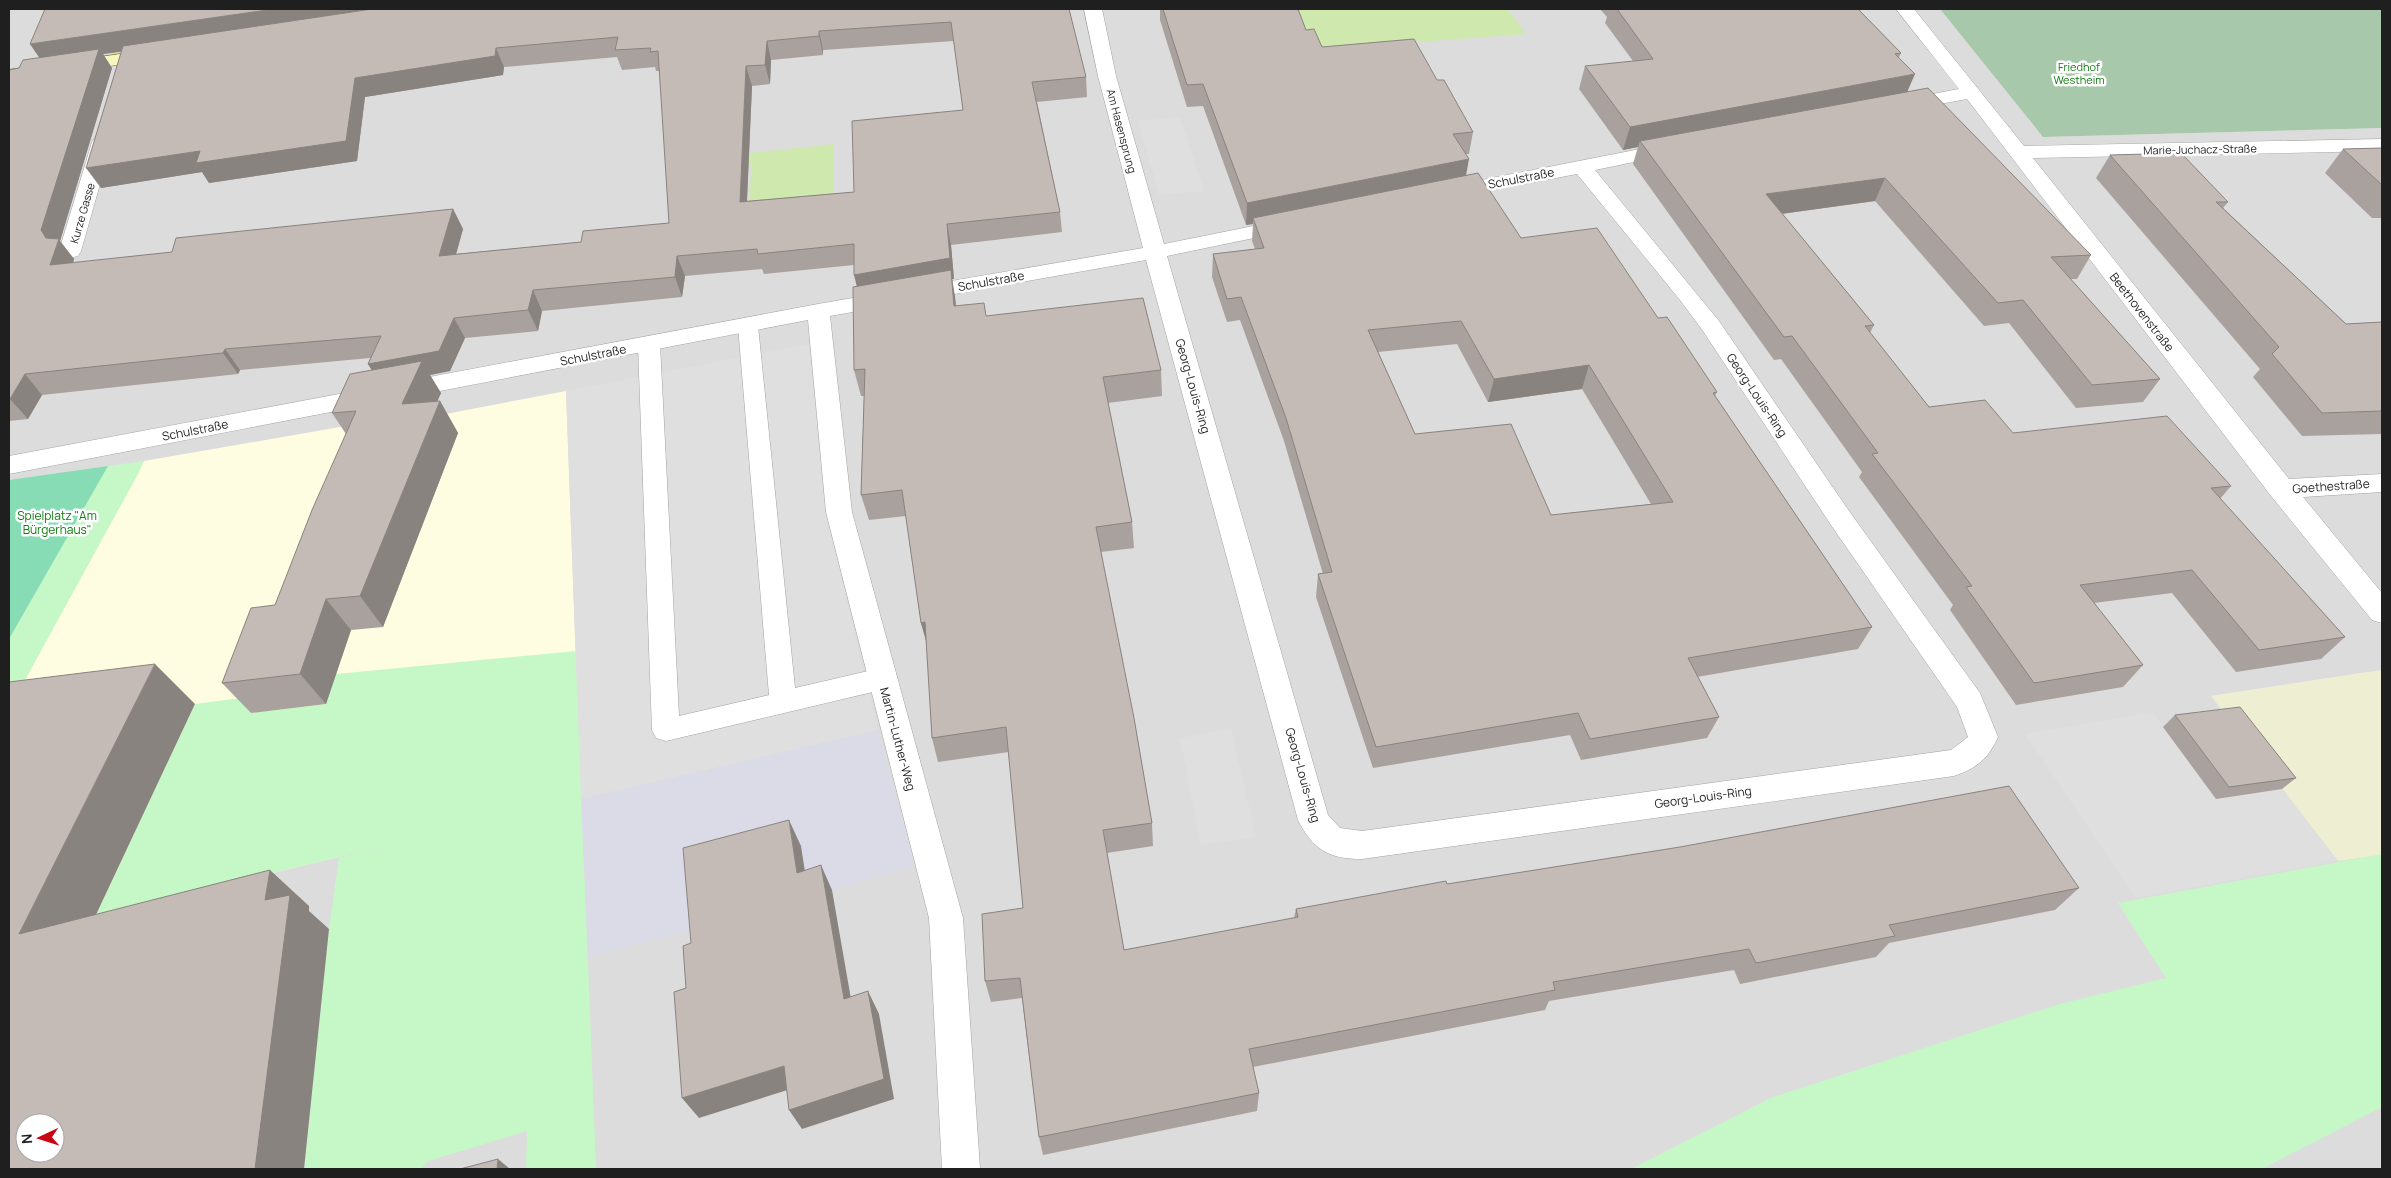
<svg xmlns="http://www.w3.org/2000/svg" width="2391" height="1178" font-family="Manrope,sans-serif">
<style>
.residential{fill:#dddcdd;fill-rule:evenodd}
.education{fill:#fefce1}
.farmland{fill:#edeed2}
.grass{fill:#cee8ae}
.cemetery{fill:#a8c8ab}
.park{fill:#c5f8c6}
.pitch{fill:#87dcb5}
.parking{fill:#dfdfdf}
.plaza{fill:#dadbe6}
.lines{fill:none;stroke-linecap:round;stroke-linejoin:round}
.lane-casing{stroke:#a3a3a3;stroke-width:1}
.street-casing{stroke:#a3a3a3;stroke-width:1}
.secondary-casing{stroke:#707409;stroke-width:1}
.lane{fill:#fff;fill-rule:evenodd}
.street{fill:#fff;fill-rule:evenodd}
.secondary{fill:#f7f6bc;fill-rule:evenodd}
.wall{fill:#a9a19d;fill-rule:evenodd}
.shaded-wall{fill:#89837f}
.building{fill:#c4bbb6;stroke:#89837f;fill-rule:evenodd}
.labels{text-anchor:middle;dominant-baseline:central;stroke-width:5;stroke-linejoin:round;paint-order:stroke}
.far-park-label{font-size:11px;fill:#107b11;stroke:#fff}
.far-street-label{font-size:11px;fill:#1f1f1f;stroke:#fff}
.street-label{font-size:12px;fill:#1f1f1f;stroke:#fff}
.park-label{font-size:12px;fill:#107b11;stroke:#fff}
</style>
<rect width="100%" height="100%" fill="#f0ece6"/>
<path class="residential" d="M 9,9 L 1295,9 L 1525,34 L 1508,9 L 1940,9 L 2043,137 L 2382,128 L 2382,670 L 2211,696 L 2382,855 L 2382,1169 L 9,1169 ZM 25,1123 L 55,1123 L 55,1153 L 25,1153 Z"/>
<path class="education" d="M 566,391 L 581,799 L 96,915 L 9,709 L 144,461 L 363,423 L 430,417 Z"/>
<path class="farmland" d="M 2382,670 L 2382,855 L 2338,861 L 2211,696 Z"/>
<path class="grass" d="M 1295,9 L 1508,9 L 1526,34 L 1311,50 Z
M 833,144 L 834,204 L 747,213 L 752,166 L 741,167 L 741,154 Z"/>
<path class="cemetery" d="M 1940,9 L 2382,9 L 2382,128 L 2043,137 Z"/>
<path class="park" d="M 144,461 L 138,474 L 9,709 L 9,480 Z
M 576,651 L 596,1169 L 526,1169 L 527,1131 L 428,1161 L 421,1169 L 304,1169 L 329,929 L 339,858 L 402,842 L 96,915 L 195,704 L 256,696 L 250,713 L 326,704 L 336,674 Z
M 2382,854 L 2382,1107 L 2262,1169 L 1631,1169 L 1773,1097 L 2060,1004 L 2166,978 L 2118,903 Z"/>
<path class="pitch" d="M 108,466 L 9,639 L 9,480 Z"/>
<path class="parking" d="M 1180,117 L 1204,191 L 1159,195 L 1138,121 Z
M 809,344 L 826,514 L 878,730 L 581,799 L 566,391 Z
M 2152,712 L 2216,799 L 2282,789 L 2338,861 L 2136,898 L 2025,734 Z
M 1231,729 L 1256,837 L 1201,845 L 1180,738 Z"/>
<path class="plaza" d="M 878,730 L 915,866 L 703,927 L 588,957 L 581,799 Z"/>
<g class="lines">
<defs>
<path id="lane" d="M 748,319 L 755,321 L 758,326 L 795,688 L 881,668 L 890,671 L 894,679 L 890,687 L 881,690 L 666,741 L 656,738 L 652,730 L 638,345 L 642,340 L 649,338 L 656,340 L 660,345 L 679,716 L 769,695 L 738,326 L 741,321 Z"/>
<path id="street" d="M 1084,9 L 1102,9 L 1116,76 L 1164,244 L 1288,219 L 1295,221 L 1299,225 L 1295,229 L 1288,231 L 1167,256 L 1328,815 L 1340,828 L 1362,831 L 1951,750 L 1968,737 L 1957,707 L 1831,525 L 1703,331 L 1680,300 L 1577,174 L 1451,198 L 1444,196 L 1441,192 L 1444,188 L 1451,186 L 1671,143 L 1678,145 L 1681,149 L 1678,153 L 1595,170 L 1719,321 L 1849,511 L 1980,693 L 1998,737 C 1988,759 1977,768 1954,776 L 1362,859 C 1329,859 1313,850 1298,820 L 1146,260 L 830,316 L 852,512 L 963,918 L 980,1169 L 942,1169 L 929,918 L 826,512 L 808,320 L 9,474 L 9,456 L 818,304 L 1143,248 L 1098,76 Z
M 1896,9 L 1914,9 L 2024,146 L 2382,139 L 2382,151 L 2033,158 L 2289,479 L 2382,474 L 2382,492 L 2303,497 L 2382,593 L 2382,623 L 2372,620 L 2271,496 L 1967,99 L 1902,111 L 1895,109 L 1892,105 L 1895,101 L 1959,89 Z
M 102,136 L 109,138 L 112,142 L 81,251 L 78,256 L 70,258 L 62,256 L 59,251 L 92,142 L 95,138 Z"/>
<path id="secondary" d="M 155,49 L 161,50 L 164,54 L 161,58 L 9,82 L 9,70 Z"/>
</defs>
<use href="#lane" class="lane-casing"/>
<use href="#street" class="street-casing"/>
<use href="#secondary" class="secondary-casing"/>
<use href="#lane" class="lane"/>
<use href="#street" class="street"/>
<use href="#secondary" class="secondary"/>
</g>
<path class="wall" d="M 1069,9 L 1086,77 L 1087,97 L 1037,102 L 1060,212 L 1062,232 L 951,245 L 954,279 L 952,279 L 956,306 L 986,316 L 1161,370 L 1162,396 L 1108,403 L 1132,522 L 1134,548 L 1101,552 L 1152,823 L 1153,846 L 1107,853 L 1124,950 L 1294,918 L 1296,909 L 1447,884 L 2079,888 L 2055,910 L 1889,943 L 1876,957 L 1740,984 L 1734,970 L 1549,1001 L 1545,1010 L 1253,1067 L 1259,1093 L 1257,1111 L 1043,1155 L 1039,1137 L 1022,998 L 991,1002 L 985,981 L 1023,908 L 1009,752 L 938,762 L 932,738 L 927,644 L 921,623 L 906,516 L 869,520 L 861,495 L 864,396 L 861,396 L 854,370 L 857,286 L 854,265 L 764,274 L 762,269 L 685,276 L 682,297 L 542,311 L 538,331 L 465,338 L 450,371 L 430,375 L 441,393 L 437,401 L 440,401 L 458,433 L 383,627 L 351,630 L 326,704 L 251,713 L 222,683 L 275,605 L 346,434 L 332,413 L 372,370 L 368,364 L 370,358 L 240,370 L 238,374 L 42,395 L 28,419 L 9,421 L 9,70 L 19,68 L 40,58 L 30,44 ZM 954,41 L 963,110 L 854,192 L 747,201 L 752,86 L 770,84 L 771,60 L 823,55 L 823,50 ZM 121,52 L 101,188 L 202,172 L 209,183 L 357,161 L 365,97 L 503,75 L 504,67 L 617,57 L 622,70 L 655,67 L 656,71 L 660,71 L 669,223 L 581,242 L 456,254 L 463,229 L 453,209 L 172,252 L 73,263 L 74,259 L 60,241 L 112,68 L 103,54 Z
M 1160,9 L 1298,9 L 1306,30 L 1322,47 L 1437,80 L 1473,132 L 1469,154 L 1466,154 L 1466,175 L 1521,238 L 1658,318 L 1717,392 L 1715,396 L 1872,627 L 1858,649 L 1697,677 L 1719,717 L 1707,738 L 1581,760 L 1570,735 L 1373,768 L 1316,597 L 1318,574 L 1323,574 L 1284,441 L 1240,320 L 1227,322 L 1212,277 L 1213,254 L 1255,249 L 1252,241 L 1253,224 L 1246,225 L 1203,106 L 1187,107 L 1160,20 ZM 1457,344 L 1488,402 L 1582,389 L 1651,504 L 1551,515 L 1415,434 L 1378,352 Z
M 1600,9 L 1858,9 L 1901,53 L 1899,57 L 1908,91 L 2091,255 L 2077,279 L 2070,279 L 2160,379 L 2143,402 L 2076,408 L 2009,323 L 1984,326 L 1875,201 L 1782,214 L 1874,325 L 1870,333 L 1929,407 L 2013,433 L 2231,486 L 2220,499 L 2345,637 L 2321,659 L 2236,672 L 2172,593 L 2094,603 L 2143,665 L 2123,687 L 2016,705 L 1950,610 L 1953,605 L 1859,477 L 1862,472 L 1781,359 L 1774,360 L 1633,164 L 1638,147 L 1623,150 L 1579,89 L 1585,66 L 1633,61 L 1605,23 L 1607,17 Z
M 2382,148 L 2382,218 L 2372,218 L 2325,173 L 2343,149 Z
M 2110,155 L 2228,202 L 2223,208 L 2346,324 L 2382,322 L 2382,434 L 2302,436 L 2253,377 L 2260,369 L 2096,178 Z
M 2175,715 L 2296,778 L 2282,789 L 2216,799 L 2163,727 Z"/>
<path class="shaded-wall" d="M 274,9 L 416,9 L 103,54 L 112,68 L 60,241 L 74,259 L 66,285 L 50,265 L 41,230 L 43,63 L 30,44 Z
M 819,31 L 823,50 L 823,55 L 819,36 Z
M 767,41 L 771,60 L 770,84 L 765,65 Z
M 496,48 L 504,67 L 503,75 L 365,97 L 357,161 L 209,183 L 202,172 L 101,188 L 86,168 L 355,78 Z
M 746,66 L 752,86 L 746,222 L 740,202 Z
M 1915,74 L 1905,97 L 1640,141 L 1638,147 L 1623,150 L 1630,127 Z
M 1469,159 L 1465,181 L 1253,218 L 1253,224 L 1246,225 L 1247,203 Z
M 1885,178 L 1875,201 L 1757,217 L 1766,194 Z
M 453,209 L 463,229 L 450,276 L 439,256 Z
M 947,224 L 951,245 L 954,279 L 952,279 L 955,296 L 958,332 L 859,295 L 854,275 Z
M 677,256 L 685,276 L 682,297 L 675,277 Z
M 533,290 L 542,311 L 538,331 L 528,310 Z
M 454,318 L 465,338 L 450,371 L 430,375 L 441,393 L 422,436 L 380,384 L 368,364 Z
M 225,349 L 240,370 L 238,374 L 223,353 Z
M 1589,365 L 1582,389 L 1488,402 L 1494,379 Z
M 25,374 L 42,395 L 28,419 L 10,399 Z
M 440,401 L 458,433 L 383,627 L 360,596 Z
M 326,599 L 351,630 L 326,704 L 300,674 Z
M 925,622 L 928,648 L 921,623 Z
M 155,664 L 195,704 L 71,968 L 19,934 Z
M 789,820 L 801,846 L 809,898 L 797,873 Z
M 821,865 L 832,890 L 855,1022 L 844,999 Z
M 270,870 L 309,906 L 309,911 L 329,929 L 304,1169 L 255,1169 L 265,900 Z
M 868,991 L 879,1014 L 894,1099 L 802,1129 L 789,1110 Z
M 784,1066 L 797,1087 L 699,1118 L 682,1098 Z
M 498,1159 L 510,1169 L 497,1169 Z"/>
<path class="building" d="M 45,9 L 274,9 L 30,44 Z
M 372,9 L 1069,9 L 1086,77 L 1032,82 L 1060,212 L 947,224 L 950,258 L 854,275 L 854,244 L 758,254 L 757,249 L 677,256 L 675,277 L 533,290 L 528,310 L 454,318 L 439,351 L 368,364 L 381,336 L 225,349 L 223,353 L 25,374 L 10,399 L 9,399 L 9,70 L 19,68 L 23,60 L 99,49 L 41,230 L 46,238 L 59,239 L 50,265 L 172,252 L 176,238 L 453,209 L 439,256 L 581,242 L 583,231 L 669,223 L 658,51 L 650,52 L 651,48 L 615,50 L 618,37 L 496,48 L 495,56 L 355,78 L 346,141 L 196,163 L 200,151 L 86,168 L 123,46 ZM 951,22 L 963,110 L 852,121 L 854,192 L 740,202 L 746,66 L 765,65 L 767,41 L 819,36 L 819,31 Z
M 1163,9 L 1298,9 L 1306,30 L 1314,29 L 1322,47 L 1414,39 L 1437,80 L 1444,80 L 1473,132 L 1453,134 L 1469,159 L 1247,203 L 1203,84 L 1187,85 Z
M 1617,9 L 1858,9 L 1901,53 L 1895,54 L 1915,74 L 1630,127 L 1585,66 L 1653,59 Z
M 1928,88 L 2091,255 L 2051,257 L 2160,379 L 2092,385 L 2023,300 L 1998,303 L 1885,178 L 1766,194 L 1874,325 L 1865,326 L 1929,407 L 1985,400 L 2013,433 L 2167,416 L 2231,486 L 2211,488 L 2345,637 L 2259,650 L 2192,570 L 2080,585 L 2143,665 L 2034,683 L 1966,587 L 1972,586 L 1872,454 L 1878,453 L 1792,336 L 1784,337 L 1640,141 Z
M 2382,148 L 2382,185 L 2343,149 Z
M 2181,153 L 2228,202 L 2216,202 L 2346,324 L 2382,322 L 2382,411 L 2322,413 L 2272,354 L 2279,347 L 2110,155 Z
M 1478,173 L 1521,238 L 1597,228 L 1658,318 L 1667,317 L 1717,392 L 1713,393 L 1872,627 L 1688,658 L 1719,717 L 1590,739 L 1578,713 L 1376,747 L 1318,574 L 1332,572 L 1286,418 L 1241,297 L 1227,299 L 1213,254 L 1264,248 L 1253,218 ZM 1461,321 L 1494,379 L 1589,365 L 1673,502 L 1551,515 L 1511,424 L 1415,434 L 1368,330 Z
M 951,270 L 954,306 L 984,303 L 986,316 L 1143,298 L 1161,370 L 1103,377 L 1132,522 L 1096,527 L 1134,718 L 1152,823 L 1103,830 L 1124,950 L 1298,917 L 1296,909 L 1446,881 L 1447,884 L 1680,847 L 2009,786 L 2079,888 L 1889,925 L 1895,936 L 1756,963 L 1749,949 L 1553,982 L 1555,990 L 1249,1049 L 1259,1093 L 1039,1137 L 1020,978 L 985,981 L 982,914 L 1023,908 L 1006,727 L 932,738 L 925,622 L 921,623 L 902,490 L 861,495 L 865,369 L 854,370 L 853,287 Z
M 422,361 L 402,404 L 440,401 L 360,596 L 326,599 L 300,674 L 222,683 L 251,608 L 275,605 L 312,510 L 356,411 L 332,413 L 350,374 Z
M 155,664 L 19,934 L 270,870 L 265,900 L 290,895 L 255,1169 L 9,1169 L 9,682 ZM 25,1123 L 55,1123 L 55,1153 L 25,1153 Z
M 2240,707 L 2296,778 L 2229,787 L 2175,715 Z
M 789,820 L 797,873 L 821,865 L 844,999 L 868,991 L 884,1079 L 789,1110 L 784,1066 L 682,1098 L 674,992 L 686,988 L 683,946 L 691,943 L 683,848 Z
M 498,1159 L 497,1169 L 460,1169 Z"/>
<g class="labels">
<g class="far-park-label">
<text x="2079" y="66">Friedhof<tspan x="2079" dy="13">Westheim</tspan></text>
</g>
<g class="far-street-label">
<text transform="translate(1122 131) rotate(75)">Am Hasensprung</text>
<text transform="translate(2200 149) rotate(-1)">Marie-Juchacz-Straße</text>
<text transform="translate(82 213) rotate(-74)">Kurze Gasse</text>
</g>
<g class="street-label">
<text transform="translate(1521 178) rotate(-11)">Schulstraße</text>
<text transform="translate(991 281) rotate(-10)">Schulstraße</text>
<text transform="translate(2142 312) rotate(52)">Beethovenstraße</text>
<text transform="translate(593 355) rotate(-11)">Schulstraße</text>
<text transform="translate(1193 386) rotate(74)">Georg-Louis-Ring</text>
<text transform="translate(1757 395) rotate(56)">Georg-Louis-Ring</text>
<text transform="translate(195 430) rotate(-11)">Schulstraße</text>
<text transform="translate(2331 486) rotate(-4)">Goethestraße</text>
<text transform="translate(898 739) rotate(75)">Martin-Luther-Weg</text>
<text transform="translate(1303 775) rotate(74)">Georg-Louis-Ring</text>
<text transform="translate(1703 797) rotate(-8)">Georg-Louis-Ring</text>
</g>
<g class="park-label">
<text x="57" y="515">Spielplatz "Am<tspan x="57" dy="14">Bürgerhaus"</tspan></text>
</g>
</g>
<rect width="2391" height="1178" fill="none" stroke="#1f1f1f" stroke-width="20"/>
<g transform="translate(40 1138) rotate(266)"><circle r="24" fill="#ffffff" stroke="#a5a5a5"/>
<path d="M0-4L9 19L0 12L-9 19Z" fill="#c80714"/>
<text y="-8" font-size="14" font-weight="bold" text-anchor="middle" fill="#1f1f1f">N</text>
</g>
</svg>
